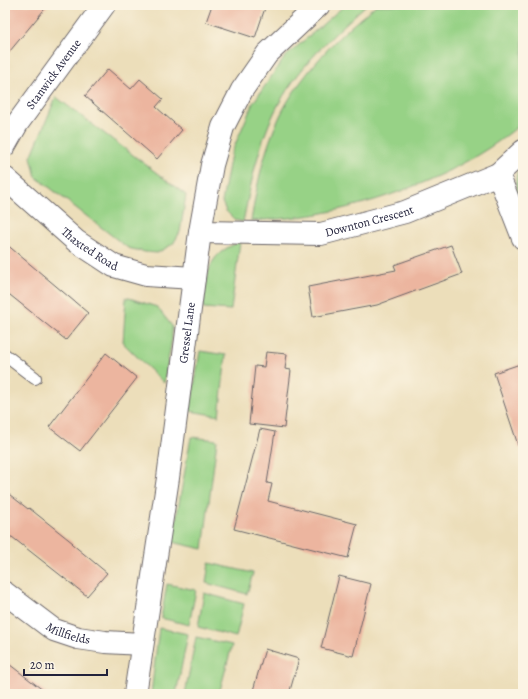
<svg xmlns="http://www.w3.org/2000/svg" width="528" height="699" font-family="Alegreya,serif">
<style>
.green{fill:#97d286;stroke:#5c7a60}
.building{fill:#ecb59f}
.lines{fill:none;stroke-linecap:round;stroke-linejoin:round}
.service-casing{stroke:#696467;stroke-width:14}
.minor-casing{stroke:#696467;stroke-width:24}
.tertiary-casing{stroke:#696467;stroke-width:24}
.service{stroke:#fff;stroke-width:12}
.minor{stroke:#fff;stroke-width:22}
.tertiary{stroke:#fff;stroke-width:22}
.labels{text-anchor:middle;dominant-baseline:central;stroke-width:4;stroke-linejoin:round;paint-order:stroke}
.street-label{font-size:12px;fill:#22223b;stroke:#fcf5e5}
</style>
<rect width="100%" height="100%" fill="#fcf5e5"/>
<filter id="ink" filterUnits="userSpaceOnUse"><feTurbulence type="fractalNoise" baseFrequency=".025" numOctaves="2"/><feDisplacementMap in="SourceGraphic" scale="8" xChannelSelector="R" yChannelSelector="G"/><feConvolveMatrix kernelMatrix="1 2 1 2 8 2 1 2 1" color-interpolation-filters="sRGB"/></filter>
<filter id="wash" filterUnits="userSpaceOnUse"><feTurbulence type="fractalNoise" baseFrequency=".012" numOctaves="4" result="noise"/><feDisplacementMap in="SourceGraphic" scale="16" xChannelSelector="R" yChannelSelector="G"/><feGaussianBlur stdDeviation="0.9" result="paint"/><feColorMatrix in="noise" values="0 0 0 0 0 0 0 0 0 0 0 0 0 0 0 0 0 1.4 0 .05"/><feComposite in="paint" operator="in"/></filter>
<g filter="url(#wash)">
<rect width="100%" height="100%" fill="#ecdeba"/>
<path class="green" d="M 345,5 L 366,5 C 332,36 296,69 275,111 C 258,145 251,184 243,222 L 235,220 L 226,211 L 222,202 L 231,154 L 253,103 L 285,57 Z
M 376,5 L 523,5 L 523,122 C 472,168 390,200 323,213 C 300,218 275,219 251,221 C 257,185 264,149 280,116 C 291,92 311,68 328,49 C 342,33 360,19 376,5 Z
M 56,97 L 186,195 L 180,232 L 173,244 L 157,253 L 145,252 L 128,248 L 36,177 L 31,157 Z
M 523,162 L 523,209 C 517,190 511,178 523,162 Z
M 240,242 L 231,310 L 203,308 C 208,276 204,255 240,242 Z
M 126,297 L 157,307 L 172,326 L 172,339 L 164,383 L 123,343 Z
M 200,351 L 226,355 L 219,416 L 190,411 Z
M 191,437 L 217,440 L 203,549 L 172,542 Z
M 209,563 L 253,573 L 247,594 L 206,583 Z
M 167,584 L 196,590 L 189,625 L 161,618 Z
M 204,593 L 244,604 L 236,637 L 198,627 Z
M 159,628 L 188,634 L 176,694 L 151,694 Z
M 196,637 L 232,645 L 219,694 L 185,694 Z"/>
<g id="blocks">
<path class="building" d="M 5,5 L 48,5 L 5,57 Z
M 212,5 L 266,5 L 255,38 L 206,22 Z
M 108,69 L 131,89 L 140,79 L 163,99 L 156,107 L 182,130 L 157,159 L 85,96 Z
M 5,243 L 88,313 L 66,340 L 5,291 Z
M 451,245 L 462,274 L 377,305 L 313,317 L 308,287 L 396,270 L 394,265 Z
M 266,352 L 287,354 L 285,369 L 291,370 L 284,428 L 249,424 L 255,366 L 264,367 Z
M 106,353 L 137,378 L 80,451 L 49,427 Z
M 523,363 L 523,447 L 519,448 L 494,373 Z
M 260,429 L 275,432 L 267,483 L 272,484 L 268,501 L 357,524 L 348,558 L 234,529 Z
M 5,491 L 28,509 L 29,508 L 73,543 L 72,544 L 107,573 L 87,596 L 12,537 L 5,537 Z
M 339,576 L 371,584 L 353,656 L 321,648 Z
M 265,649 L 299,659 L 289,694 L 252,694 Z
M 5,661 L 48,694 L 5,694 Z"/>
</g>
</g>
<g filter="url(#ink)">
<use href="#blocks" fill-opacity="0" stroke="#696467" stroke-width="1"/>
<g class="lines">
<defs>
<path id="service" d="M 5,355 L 35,378"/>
<g id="minor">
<path id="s1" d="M 5,145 L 17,124 L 104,5"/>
<path d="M 498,174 L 523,238"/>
<path id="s2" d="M 5,178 L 76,241 L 114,266 L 146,275 L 194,278"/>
<path id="s3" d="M 200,232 L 321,234 L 405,212 L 498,174 L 523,151"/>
<path id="s4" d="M 5,593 L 54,630 L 78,638 L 105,642 L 142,644"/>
</g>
<g id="tertiary">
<path id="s5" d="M 135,694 L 168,478 L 200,232 L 212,165 L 223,127 L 242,90 L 267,54 L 319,5"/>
</g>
</defs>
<use href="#service" class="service-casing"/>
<use href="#minor" class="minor-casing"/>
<use href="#tertiary" class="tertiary-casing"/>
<use href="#service" class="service"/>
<use href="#minor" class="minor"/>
<use href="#tertiary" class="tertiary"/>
</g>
</g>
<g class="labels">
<g class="street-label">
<text stroke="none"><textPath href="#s1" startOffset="86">Stanwick Avenue</textPath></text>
<text stroke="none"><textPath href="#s3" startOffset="171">Downton Crescent</textPath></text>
<text stroke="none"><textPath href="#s2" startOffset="111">Thaxted Road</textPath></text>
<text stroke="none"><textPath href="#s5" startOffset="365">Gressel Lane</textPath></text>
<text stroke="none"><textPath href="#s4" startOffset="76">Millfields</textPath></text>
</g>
</g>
<rect width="528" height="699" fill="none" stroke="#fcf5e5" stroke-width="20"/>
<path d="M24 669v6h83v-6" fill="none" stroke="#22223b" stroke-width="2"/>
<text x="30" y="669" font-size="12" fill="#22223b" stroke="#fcf5e5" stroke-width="3" paint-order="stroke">20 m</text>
</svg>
